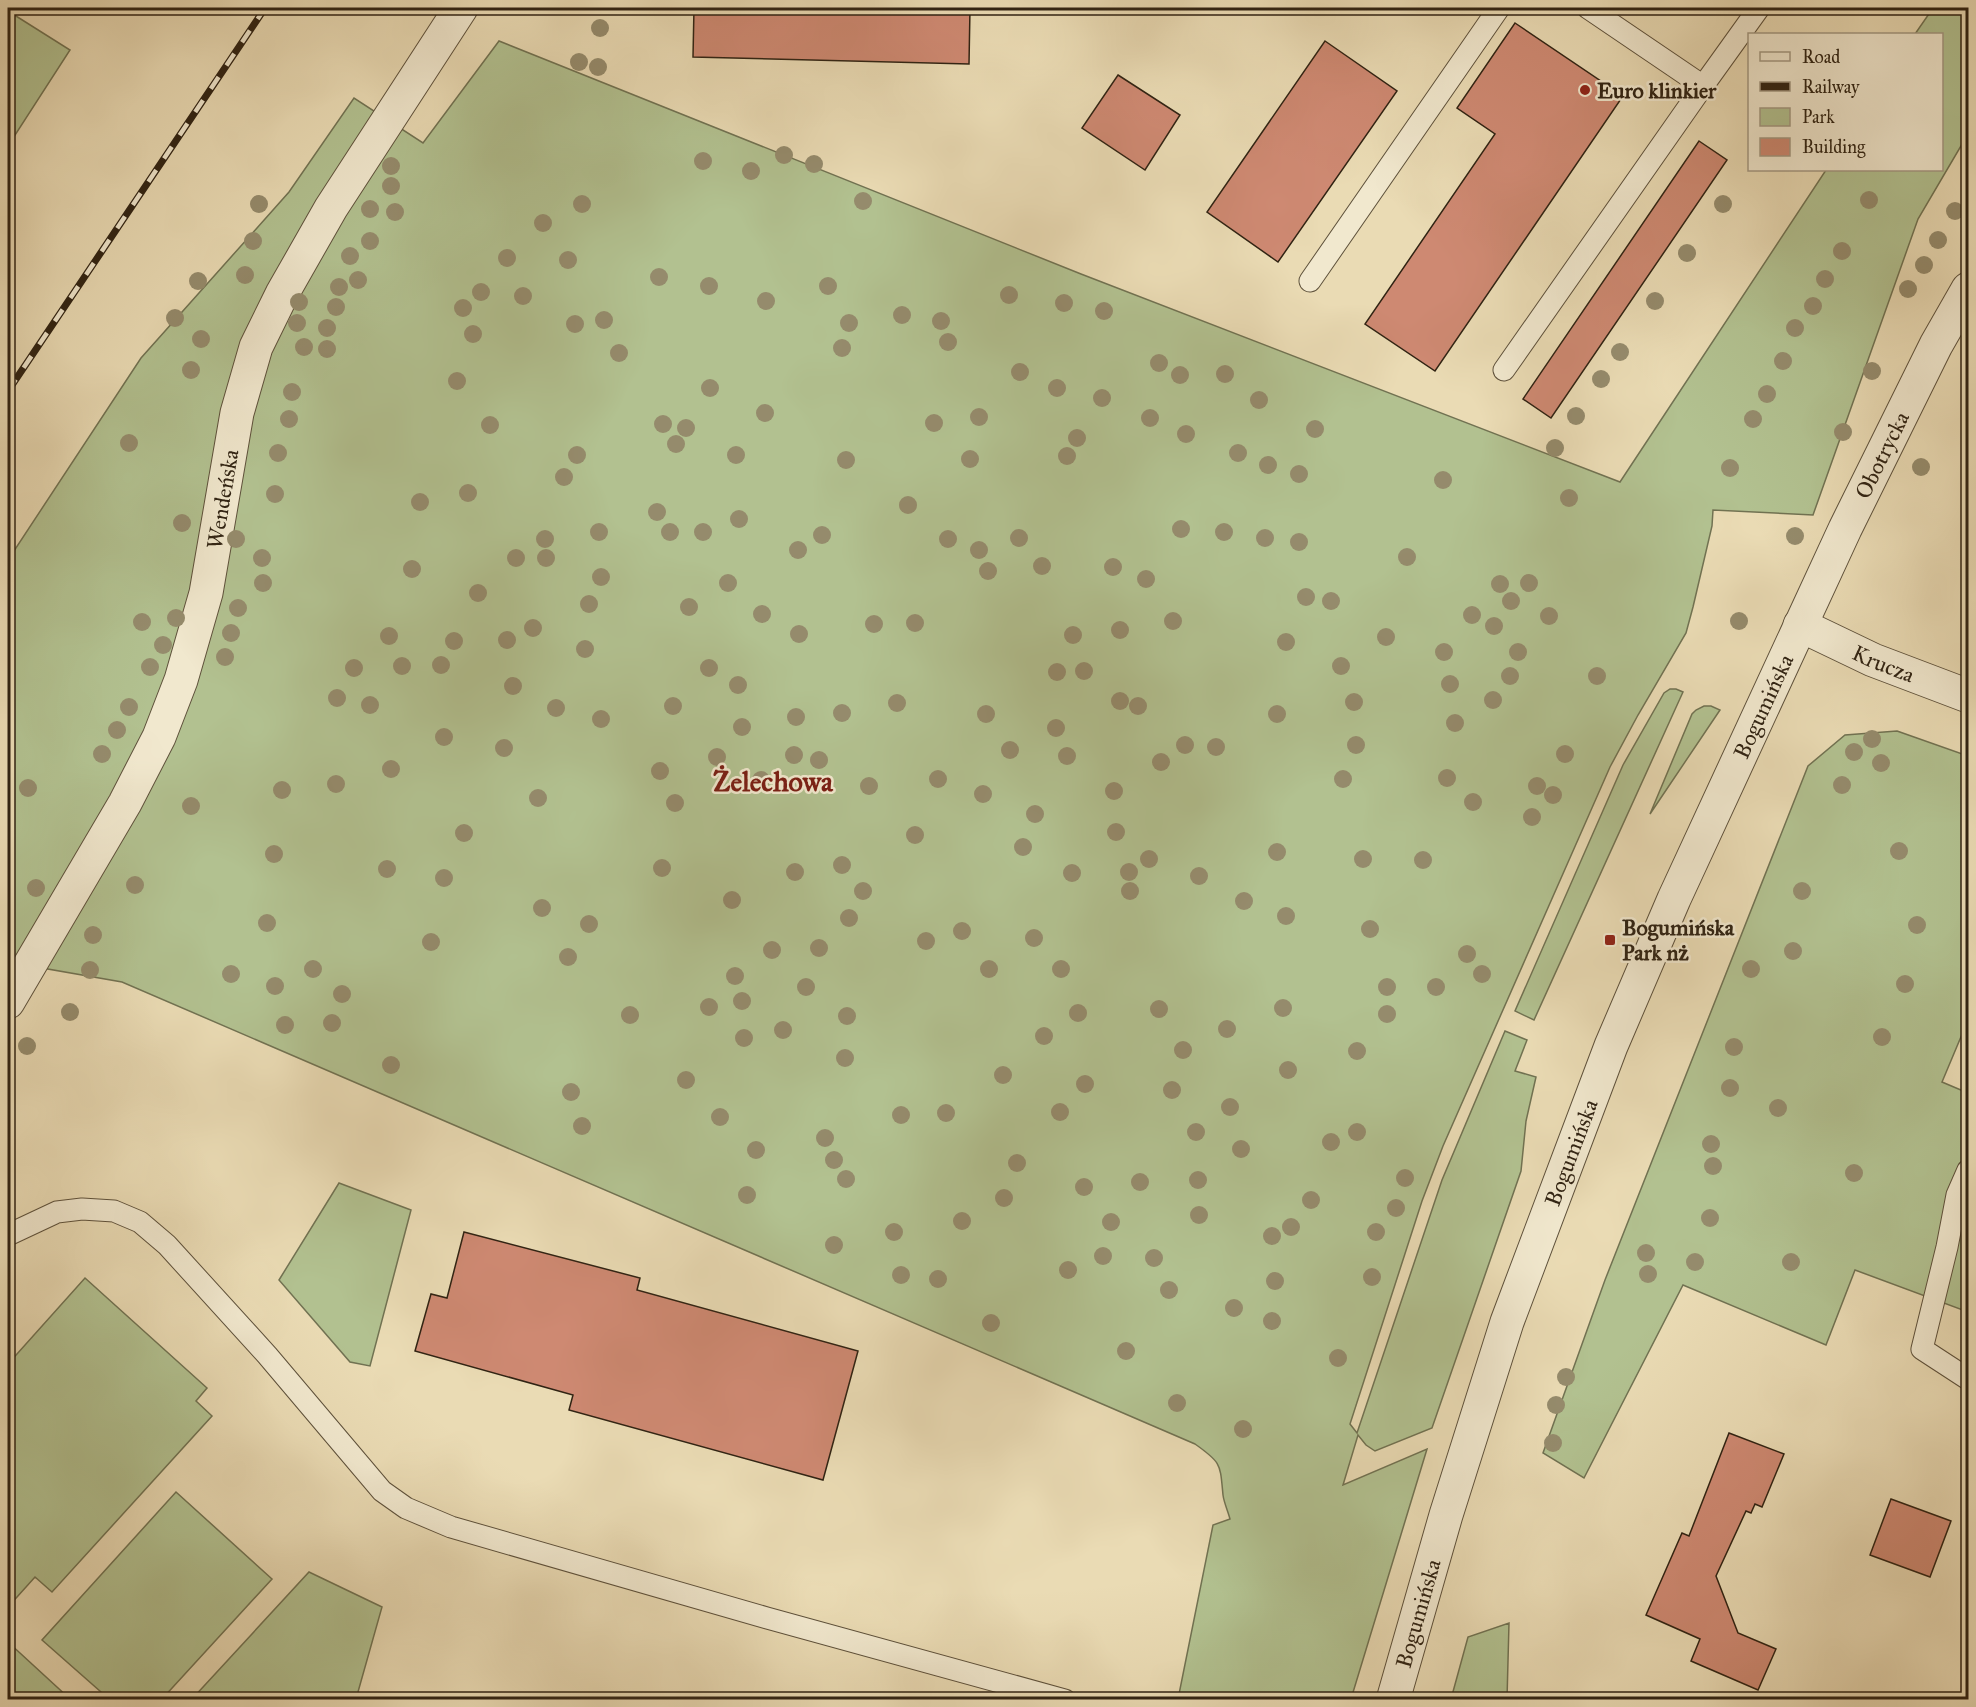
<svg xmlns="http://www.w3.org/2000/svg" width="1976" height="1707" font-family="'IM FELL Great Primer',serif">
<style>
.green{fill:#b2c190;stroke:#717252;stroke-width:1.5}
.building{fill:#ce8972;stroke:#302313;stroke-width:1.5}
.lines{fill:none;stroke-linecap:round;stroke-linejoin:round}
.service-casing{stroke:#5e513b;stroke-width:23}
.minor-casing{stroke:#5e513b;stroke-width:35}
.tertiary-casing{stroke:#5e513b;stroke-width:35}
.service{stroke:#f1e8ce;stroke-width:21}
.minor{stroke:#f1e8ce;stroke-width:33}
.tertiary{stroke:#f1e8ce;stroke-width:33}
.rail-casing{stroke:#302313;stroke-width:7}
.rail{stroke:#f1e8ce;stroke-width:4.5;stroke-dasharray:14;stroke-linecap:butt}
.tree{fill:#958b6c}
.poi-dot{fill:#8f2418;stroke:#f1e8ce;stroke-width:2}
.labels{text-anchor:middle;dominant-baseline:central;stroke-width:5;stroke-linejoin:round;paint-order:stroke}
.poi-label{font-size:22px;font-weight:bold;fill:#302313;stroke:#f1e8ce;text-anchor:start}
.street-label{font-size:22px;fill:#302313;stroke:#f1e8ce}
.district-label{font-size:28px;font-weight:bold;fill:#7a1f14;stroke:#f1e8ce}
</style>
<rect width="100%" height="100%" fill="#eadbb4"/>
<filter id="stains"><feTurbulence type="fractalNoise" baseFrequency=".00333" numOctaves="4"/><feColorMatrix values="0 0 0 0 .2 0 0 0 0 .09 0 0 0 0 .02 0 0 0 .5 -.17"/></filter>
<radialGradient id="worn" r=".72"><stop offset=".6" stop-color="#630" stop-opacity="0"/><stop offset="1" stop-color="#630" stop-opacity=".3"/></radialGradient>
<path class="green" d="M 1933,8 L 1968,8 L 1968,134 L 1918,219 L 1813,515 L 1713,510 L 1712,526 L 1693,607 L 1686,633 L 1638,715 L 1610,767 L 1443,1146 L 1422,1201 L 1350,1424 L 1357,1433 L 1442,1180 L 1505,1031 L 1527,1040 L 1515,1071 L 1536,1077 L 1526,1121 L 1521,1171 L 1432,1428 L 1375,1451 L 1366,1445 L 1358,1435 L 1343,1485 L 1427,1449 L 1351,1699 L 1178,1699 L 1213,1525 L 1230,1519 C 1228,1511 1224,1503 1223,1495 C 1220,1464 1222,1463 1195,1444 L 122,982 L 8,962 L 8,560 L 141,358 L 289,192 L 354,98 L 423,143 L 499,41 L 1081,274 L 1620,482 L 1826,170 L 1942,170 L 1942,34 L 1915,34 Z
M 8,11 L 70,50 L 8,146 Z
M 1670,689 L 1676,689 L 1683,692 L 1534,1020 L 1515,1011 L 1623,765 L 1664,693 Z
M 1704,706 L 1711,706 L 1720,710 L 1650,814 L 1692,714 L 1696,710 Z
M 1897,731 L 1968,756 L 1968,1020 L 1942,1082 L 1968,1093 L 1968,1312 L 1855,1270 L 1826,1345 L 1683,1285 L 1584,1478 L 1543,1453 L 1605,1280 L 1808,766 L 1845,735 Z
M 339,1183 L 411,1210 L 370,1366 L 350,1362 L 279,1280 Z
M 85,1278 L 207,1388 L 196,1401 L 212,1416 L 52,1592 L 35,1577 L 8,1607 L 8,1364 Z
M 176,1492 L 272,1579 L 162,1699 L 109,1699 L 42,1640 Z
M 309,1572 L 382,1607 L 356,1699 L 192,1699 Z
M 1509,1623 L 1507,1699 L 1451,1699 L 1468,1637 Z
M 8,1642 L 70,1699 L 8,1699 Z"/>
<path class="building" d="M 694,8 L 970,8 L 969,64 L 693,57 Z
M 1515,23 L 1623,96 L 1435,371 L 1365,324 L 1495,134 L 1457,108 Z
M 1325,41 L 1397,91 L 1278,262 L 1207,212 Z
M 1118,75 L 1180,115 L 1145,170 L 1082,128 Z
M 1699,141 L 1727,160 L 1551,418 L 1523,399 Z
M 464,1232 L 640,1278 L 637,1290 L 858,1351 L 823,1480 L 569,1410 L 573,1395 L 415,1351 L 431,1294 L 447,1298 Z
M 1729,1433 L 1784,1454 L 1762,1507 L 1755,1504 L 1751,1513 L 1746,1511 L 1716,1576 L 1738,1633 L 1776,1649 L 1758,1690 L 1691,1661 L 1700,1639 L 1646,1615 L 1682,1533 L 1689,1536 Z
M 1891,1499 L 1951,1521 L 1930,1577 L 1870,1555 Z"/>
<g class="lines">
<defs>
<path id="service" d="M 1588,8 L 1703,86 L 1759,8
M 1310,281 L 1499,8
M 1504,370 L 1703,86
M 1968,1170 L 1957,1195 L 1947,1247 L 1922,1349 L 1968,1379
M 8,1235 L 57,1212 L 82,1209 L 114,1211 L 140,1222 L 167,1245 L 267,1355 L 382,1491 L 406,1508 L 451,1527 L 767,1618 L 1065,1700"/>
<g id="minor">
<path id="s1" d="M 1800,625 L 1873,660 L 1968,696"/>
<path id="s2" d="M 8,1002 L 125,803 L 159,737 L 181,680 L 206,593 L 237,413 L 256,347 L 282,294 L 331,208 L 461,8"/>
</g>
<g id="tertiary">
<path id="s3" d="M 1393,1700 L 1446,1515 L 1507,1322 L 1611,1046 L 1674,899 L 1845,529 L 1936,345 L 1968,289"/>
</g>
</defs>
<use href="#service" class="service-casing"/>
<use href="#minor" class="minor-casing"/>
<use href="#tertiary" class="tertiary-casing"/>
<use href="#service" class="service"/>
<use href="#minor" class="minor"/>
<use href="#tertiary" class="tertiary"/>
<defs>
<path id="rail" d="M 8,391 L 265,8"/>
</defs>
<use href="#rail" class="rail-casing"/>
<use href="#rail" class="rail"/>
</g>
<g class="tree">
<circle cx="600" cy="28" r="9"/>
<circle cx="579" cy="62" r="9"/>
<circle cx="598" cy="67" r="9"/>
<circle cx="784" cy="155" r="9"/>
<circle cx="703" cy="161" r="9"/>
<circle cx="814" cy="164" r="9"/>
<circle cx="391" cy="166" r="9"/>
<circle cx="751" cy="171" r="9"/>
<circle cx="391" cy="186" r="9"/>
<circle cx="1869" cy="200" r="9"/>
<circle cx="863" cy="201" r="9"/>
<circle cx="259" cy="204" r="9"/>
<circle cx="582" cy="204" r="9"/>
<circle cx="1723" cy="204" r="9"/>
<circle cx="370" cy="209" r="9"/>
<circle cx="1955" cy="211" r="9"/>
<circle cx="395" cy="212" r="9"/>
<circle cx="543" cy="223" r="9"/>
<circle cx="1938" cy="240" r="9"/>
<circle cx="253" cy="241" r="9"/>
<circle cx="370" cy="241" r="9"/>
<circle cx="1842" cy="251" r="9"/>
<circle cx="1687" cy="253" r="9"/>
<circle cx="350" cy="256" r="9"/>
<circle cx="507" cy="258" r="9"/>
<circle cx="568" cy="260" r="9"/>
<circle cx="1924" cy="265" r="9"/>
<circle cx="245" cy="275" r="9"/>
<circle cx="659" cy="277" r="9"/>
<circle cx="1825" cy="279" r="9"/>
<circle cx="358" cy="280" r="9"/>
<circle cx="198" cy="281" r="9"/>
<circle cx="709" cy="286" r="9"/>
<circle cx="828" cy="286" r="9"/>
<circle cx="339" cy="287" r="9"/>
<circle cx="1908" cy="289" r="9"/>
<circle cx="481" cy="292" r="9"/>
<circle cx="1009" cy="295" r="9"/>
<circle cx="523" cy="296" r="9"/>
<circle cx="766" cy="301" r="9"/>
<circle cx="1655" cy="301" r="9"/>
<circle cx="299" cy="302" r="9"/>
<circle cx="1064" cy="303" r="9"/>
<circle cx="1813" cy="306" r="9"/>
<circle cx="336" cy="307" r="9"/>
<circle cx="463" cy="308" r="9"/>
<circle cx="1104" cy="311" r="9"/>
<circle cx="902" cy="315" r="9"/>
<circle cx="175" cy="318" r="9"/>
<circle cx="604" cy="320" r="9"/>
<circle cx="941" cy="321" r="9"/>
<circle cx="297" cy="323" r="9"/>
<circle cx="849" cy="323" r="9"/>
<circle cx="575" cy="324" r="9"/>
<circle cx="327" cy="328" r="9"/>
<circle cx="1795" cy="328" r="9"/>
<circle cx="473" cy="334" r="9"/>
<circle cx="201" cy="339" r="9"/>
<circle cx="948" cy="342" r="9"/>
<circle cx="304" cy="347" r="9"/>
<circle cx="842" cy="348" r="9"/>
<circle cx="327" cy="349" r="9"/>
<circle cx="1620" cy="352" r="9"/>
<circle cx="619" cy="353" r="9"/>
<circle cx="1783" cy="361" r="9"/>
<circle cx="1159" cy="363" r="9"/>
<circle cx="191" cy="370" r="9"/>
<circle cx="1872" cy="371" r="9"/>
<circle cx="1020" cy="372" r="9"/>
<circle cx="1225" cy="374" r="9"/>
<circle cx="1180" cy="375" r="9"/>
<circle cx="1601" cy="379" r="9"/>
<circle cx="457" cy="381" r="9"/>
<circle cx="710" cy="388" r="9"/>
<circle cx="1057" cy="388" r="9"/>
<circle cx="292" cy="392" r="9"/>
<circle cx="1767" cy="394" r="9"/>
<circle cx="1102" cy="398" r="9"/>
<circle cx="1259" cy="400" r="9"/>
<circle cx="765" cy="413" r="9"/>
<circle cx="1576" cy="416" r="9"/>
<circle cx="979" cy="417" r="9"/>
<circle cx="1150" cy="418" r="9"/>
<circle cx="289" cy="419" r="9"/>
<circle cx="1753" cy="419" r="9"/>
<circle cx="934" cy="423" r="9"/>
<circle cx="663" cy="424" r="9"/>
<circle cx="490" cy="425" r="9"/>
<circle cx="686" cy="428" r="9"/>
<circle cx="1315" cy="429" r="9"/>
<circle cx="1843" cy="432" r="9"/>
<circle cx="1186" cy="434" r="9"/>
<circle cx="1077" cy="438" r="9"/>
<circle cx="129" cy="443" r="9"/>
<circle cx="676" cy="444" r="9"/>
<circle cx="1555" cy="448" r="9"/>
<circle cx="278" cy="453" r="9"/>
<circle cx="1238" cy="453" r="9"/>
<circle cx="577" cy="455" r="9"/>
<circle cx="736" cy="455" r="9"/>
<circle cx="1067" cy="456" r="9"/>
<circle cx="970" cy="459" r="9"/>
<circle cx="846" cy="460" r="9"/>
<circle cx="1268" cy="465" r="9"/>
<circle cx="1921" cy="467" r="9"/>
<circle cx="1730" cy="468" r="9"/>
<circle cx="1299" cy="474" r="9"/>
<circle cx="564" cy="477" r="9"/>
<circle cx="1443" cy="480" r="9"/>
<circle cx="468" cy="493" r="9"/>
<circle cx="275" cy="494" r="9"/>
<circle cx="1569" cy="498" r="9"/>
<circle cx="420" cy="502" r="9"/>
<circle cx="908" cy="505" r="9"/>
<circle cx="657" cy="512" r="9"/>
<circle cx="739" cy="519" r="9"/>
<circle cx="182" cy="523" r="9"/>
<circle cx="1181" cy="529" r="9"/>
<circle cx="599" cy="532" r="9"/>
<circle cx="670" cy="532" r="9"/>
<circle cx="703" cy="532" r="9"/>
<circle cx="1224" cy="532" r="9"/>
<circle cx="822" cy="535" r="9"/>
<circle cx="1795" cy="536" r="9"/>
<circle cx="1019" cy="538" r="9"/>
<circle cx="1265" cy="538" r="9"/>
<circle cx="236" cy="539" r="9"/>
<circle cx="545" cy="539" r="9"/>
<circle cx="948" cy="539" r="9"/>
<circle cx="1299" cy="542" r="9"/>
<circle cx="798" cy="550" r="9"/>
<circle cx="979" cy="550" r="9"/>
<circle cx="1407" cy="557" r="9"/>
<circle cx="262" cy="558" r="9"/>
<circle cx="516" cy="558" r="9"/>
<circle cx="546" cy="558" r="9"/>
<circle cx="1042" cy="566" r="9"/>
<circle cx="1113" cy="567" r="9"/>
<circle cx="412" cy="569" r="9"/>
<circle cx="988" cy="571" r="9"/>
<circle cx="601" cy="577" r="9"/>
<circle cx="1146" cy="579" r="9"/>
<circle cx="263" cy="583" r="9"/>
<circle cx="728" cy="583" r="9"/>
<circle cx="1529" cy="583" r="9"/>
<circle cx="1500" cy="584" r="9"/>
<circle cx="478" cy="593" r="9"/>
<circle cx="1306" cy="597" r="9"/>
<circle cx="1331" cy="601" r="9"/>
<circle cx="1511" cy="601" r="9"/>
<circle cx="589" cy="604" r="9"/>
<circle cx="689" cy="607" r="9"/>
<circle cx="238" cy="608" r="9"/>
<circle cx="762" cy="614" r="9"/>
<circle cx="1472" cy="615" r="9"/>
<circle cx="1549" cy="616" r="9"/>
<circle cx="176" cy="618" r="9"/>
<circle cx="1173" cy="621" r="9"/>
<circle cx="1739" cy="621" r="9"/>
<circle cx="142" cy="622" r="9"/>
<circle cx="915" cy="623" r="9"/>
<circle cx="874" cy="624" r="9"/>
<circle cx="1494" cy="626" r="9"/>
<circle cx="533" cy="628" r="9"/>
<circle cx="1120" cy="630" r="9"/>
<circle cx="231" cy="633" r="9"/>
<circle cx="799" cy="634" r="9"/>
<circle cx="1073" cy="635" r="9"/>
<circle cx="389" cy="636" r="9"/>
<circle cx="1386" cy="637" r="9"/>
<circle cx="507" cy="640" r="9"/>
<circle cx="454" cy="641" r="9"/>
<circle cx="1286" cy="642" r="9"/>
<circle cx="163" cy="645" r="9"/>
<circle cx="585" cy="649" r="9"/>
<circle cx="1444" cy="652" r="9"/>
<circle cx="1518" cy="652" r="9"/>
<circle cx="225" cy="657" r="9"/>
<circle cx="441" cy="665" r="9"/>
<circle cx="402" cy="666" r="9"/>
<circle cx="1341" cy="666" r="9"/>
<circle cx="150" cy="667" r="9"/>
<circle cx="354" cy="668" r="9"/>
<circle cx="709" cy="668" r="9"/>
<circle cx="1084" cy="671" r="9"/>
<circle cx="1057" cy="672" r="9"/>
<circle cx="1510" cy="676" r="9"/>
<circle cx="1597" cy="676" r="9"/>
<circle cx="1450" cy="684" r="9"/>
<circle cx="738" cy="685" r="9"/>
<circle cx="513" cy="686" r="9"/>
<circle cx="337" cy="698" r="9"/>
<circle cx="1493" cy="700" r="9"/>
<circle cx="1120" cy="701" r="9"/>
<circle cx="1354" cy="702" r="9"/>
<circle cx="897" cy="703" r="9"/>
<circle cx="370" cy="705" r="9"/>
<circle cx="673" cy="706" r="9"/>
<circle cx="1138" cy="706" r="9"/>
<circle cx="129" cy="707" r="9"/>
<circle cx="556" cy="708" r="9"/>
<circle cx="842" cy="713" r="9"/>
<circle cx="986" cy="714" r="9"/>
<circle cx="1277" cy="714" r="9"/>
<circle cx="796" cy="717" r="9"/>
<circle cx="601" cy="719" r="9"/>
<circle cx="1455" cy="723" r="9"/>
<circle cx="742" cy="727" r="9"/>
<circle cx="1056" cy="728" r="9"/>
<circle cx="117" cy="730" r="9"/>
<circle cx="444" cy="737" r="9"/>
<circle cx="1872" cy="739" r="9"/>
<circle cx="1185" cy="745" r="9"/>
<circle cx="1356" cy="745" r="9"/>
<circle cx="1216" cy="747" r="9"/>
<circle cx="504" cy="748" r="9"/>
<circle cx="1010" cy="750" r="9"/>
<circle cx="1854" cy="752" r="9"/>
<circle cx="102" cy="754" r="9"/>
<circle cx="1565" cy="754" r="9"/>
<circle cx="794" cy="755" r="9"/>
<circle cx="1067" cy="756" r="9"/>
<circle cx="717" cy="757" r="9"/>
<circle cx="819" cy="760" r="9"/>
<circle cx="1161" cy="762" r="9"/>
<circle cx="1881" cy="763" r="9"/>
<circle cx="391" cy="769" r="9"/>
<circle cx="660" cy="771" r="9"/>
<circle cx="1447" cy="778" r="9"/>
<circle cx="938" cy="779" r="9"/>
<circle cx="1343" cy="779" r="9"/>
<circle cx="761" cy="780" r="9"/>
<circle cx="336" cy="784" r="9"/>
<circle cx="1842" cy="785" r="9"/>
<circle cx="869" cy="786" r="9"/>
<circle cx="1537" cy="786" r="9"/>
<circle cx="28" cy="788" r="9"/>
<circle cx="282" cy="790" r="9"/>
<circle cx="1114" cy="791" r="9"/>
<circle cx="983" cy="794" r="9"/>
<circle cx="1553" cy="795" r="9"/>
<circle cx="538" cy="798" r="9"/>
<circle cx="1473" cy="802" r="9"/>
<circle cx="675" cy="803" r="9"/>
<circle cx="191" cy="806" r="9"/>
<circle cx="1035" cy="814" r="9"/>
<circle cx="1532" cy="817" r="9"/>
<circle cx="1116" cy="832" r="9"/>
<circle cx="464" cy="833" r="9"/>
<circle cx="915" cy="835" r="9"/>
<circle cx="1023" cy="847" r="9"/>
<circle cx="1899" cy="851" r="9"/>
<circle cx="1277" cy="852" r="9"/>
<circle cx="274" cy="854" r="9"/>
<circle cx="1149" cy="859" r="9"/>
<circle cx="1363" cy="859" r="9"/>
<circle cx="1423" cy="860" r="9"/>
<circle cx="842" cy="865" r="9"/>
<circle cx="662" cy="868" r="9"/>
<circle cx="387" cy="869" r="9"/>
<circle cx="795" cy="872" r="9"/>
<circle cx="1129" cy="872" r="9"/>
<circle cx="1072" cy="873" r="9"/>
<circle cx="1199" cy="876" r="9"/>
<circle cx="444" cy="878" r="9"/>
<circle cx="135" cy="885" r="9"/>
<circle cx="36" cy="888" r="9"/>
<circle cx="863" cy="891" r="9"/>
<circle cx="1130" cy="891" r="9"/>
<circle cx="1802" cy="891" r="9"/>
<circle cx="732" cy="900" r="9"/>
<circle cx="1244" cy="901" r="9"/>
<circle cx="542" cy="908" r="9"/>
<circle cx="1286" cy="916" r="9"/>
<circle cx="849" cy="918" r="9"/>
<circle cx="267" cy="923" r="9"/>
<circle cx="589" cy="924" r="9"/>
<circle cx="1917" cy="925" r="9"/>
<circle cx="1370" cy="929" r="9"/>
<circle cx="962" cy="931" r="9"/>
<circle cx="93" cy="935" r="9"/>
<circle cx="1034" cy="938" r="9"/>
<circle cx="926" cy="941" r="9"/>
<circle cx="431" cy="942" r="9"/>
<circle cx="819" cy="948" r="9"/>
<circle cx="772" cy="950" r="9"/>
<circle cx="1793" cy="951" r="9"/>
<circle cx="1467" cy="954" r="9"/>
<circle cx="568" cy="957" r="9"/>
<circle cx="313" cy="969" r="9"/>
<circle cx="989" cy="969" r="9"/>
<circle cx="1061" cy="969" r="9"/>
<circle cx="1751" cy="969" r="9"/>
<circle cx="90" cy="970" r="9"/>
<circle cx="231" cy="974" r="9"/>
<circle cx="1482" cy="974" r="9"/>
<circle cx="735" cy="976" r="9"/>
<circle cx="1905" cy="984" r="9"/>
<circle cx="275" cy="986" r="9"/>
<circle cx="806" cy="987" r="9"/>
<circle cx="1387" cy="987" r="9"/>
<circle cx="1436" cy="987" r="9"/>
<circle cx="342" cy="994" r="9"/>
<circle cx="742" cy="1001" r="9"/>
<circle cx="709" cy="1007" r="9"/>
<circle cx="1283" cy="1008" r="9"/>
<circle cx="1159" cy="1009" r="9"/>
<circle cx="70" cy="1012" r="9"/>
<circle cx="1078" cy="1013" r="9"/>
<circle cx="1387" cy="1014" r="9"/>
<circle cx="630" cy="1015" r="9"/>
<circle cx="847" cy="1016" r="9"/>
<circle cx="332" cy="1023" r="9"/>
<circle cx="285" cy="1025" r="9"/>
<circle cx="1227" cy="1029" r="9"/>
<circle cx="783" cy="1030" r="9"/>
<circle cx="1044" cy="1036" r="9"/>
<circle cx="1882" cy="1037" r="9"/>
<circle cx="744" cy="1038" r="9"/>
<circle cx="27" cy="1046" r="9"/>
<circle cx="1734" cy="1047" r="9"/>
<circle cx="1183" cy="1050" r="9"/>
<circle cx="1357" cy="1051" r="9"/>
<circle cx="845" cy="1058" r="9"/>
<circle cx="391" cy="1065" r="9"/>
<circle cx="1288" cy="1070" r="9"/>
<circle cx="1003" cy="1075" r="9"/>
<circle cx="686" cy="1080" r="9"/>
<circle cx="1085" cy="1084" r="9"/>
<circle cx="1730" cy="1088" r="9"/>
<circle cx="1172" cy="1090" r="9"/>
<circle cx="571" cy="1092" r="9"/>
<circle cx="1230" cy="1107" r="9"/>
<circle cx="1778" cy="1108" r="9"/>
<circle cx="1060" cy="1112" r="9"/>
<circle cx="946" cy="1113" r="9"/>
<circle cx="901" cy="1115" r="9"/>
<circle cx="720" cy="1117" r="9"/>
<circle cx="582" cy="1126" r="9"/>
<circle cx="1196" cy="1132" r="9"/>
<circle cx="1357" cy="1132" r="9"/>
<circle cx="825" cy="1138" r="9"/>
<circle cx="1331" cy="1142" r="9"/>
<circle cx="1711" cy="1144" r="9"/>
<circle cx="1241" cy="1149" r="9"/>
<circle cx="756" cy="1150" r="9"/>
<circle cx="834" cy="1160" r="9"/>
<circle cx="1017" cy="1163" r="9"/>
<circle cx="1713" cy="1166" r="9"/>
<circle cx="1854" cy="1173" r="9"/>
<circle cx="1405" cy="1178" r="9"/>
<circle cx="846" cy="1179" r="9"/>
<circle cx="1198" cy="1180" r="9"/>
<circle cx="1140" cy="1182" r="9"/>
<circle cx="1084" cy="1187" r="9"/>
<circle cx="747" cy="1195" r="9"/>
<circle cx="1004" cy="1198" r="9"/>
<circle cx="1311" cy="1200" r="9"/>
<circle cx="1396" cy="1208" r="9"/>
<circle cx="1199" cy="1215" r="9"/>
<circle cx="1710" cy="1218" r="9"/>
<circle cx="962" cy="1221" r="9"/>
<circle cx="1111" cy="1222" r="9"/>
<circle cx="1291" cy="1227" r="9"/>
<circle cx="894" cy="1232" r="9"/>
<circle cx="1376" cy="1232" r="9"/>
<circle cx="1272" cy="1236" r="9"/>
<circle cx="834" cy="1245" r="9"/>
<circle cx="1646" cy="1253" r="9"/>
<circle cx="1103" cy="1256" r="9"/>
<circle cx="1154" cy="1258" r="9"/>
<circle cx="1695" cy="1262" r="9"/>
<circle cx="1791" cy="1262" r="9"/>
<circle cx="1068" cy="1270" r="9"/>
<circle cx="1648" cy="1274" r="9"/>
<circle cx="901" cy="1275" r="9"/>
<circle cx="1372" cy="1277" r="9"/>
<circle cx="938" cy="1279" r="9"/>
<circle cx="1275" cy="1281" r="9"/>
<circle cx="1169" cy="1290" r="9"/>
<circle cx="1234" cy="1308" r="9"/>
<circle cx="1272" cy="1321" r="9"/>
<circle cx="991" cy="1323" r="9"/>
<circle cx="1126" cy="1351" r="9"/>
<circle cx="1338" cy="1358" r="9"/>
<circle cx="1566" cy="1377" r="9"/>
<circle cx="1177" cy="1403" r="9"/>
<circle cx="1556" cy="1405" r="9"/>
<circle cx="1243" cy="1429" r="9"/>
<circle cx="1553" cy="1443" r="9"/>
</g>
<g class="poi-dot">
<circle cx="1585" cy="90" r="6"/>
<rect x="1604" y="934" width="12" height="12" rx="3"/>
</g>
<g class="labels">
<g class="poi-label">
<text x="1597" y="90">Euro klinkier</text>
<text x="1622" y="927">Bogumińska<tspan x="1622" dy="25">Park nż</tspan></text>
</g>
<g class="street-label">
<text stroke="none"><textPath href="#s3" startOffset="1340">Obotrycka</textPath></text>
<text stroke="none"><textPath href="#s2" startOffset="552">Wendeńska</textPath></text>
<text stroke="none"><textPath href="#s1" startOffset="92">Krucza</textPath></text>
<text stroke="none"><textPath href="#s3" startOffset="1062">Bogumińska</textPath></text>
<text stroke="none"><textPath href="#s3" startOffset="576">Bogumińska</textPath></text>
<text stroke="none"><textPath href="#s3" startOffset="90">Bogumińska</textPath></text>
</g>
<g class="district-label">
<text x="773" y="781">Żelechowa</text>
</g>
</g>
<rect width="1976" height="1707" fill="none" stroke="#eadbb4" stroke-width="30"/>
<rect x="9" y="9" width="1958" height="1689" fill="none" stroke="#302313" stroke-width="3"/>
<rect x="15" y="15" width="1946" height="1677" fill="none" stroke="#302313" stroke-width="1.5"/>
<rect x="1748" y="33" width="195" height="138" fill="#f1e8ce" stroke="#a49983" stroke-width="1.5"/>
<rect x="1760" y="52" width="30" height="9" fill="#f1e8ce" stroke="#a49983" stroke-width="1.5"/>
<text x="1802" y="63" font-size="18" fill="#302313">Road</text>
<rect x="1760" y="82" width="30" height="9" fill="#302313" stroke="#a49983" stroke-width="1.5"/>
<text x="1802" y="93" font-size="18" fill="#302313">Railway</text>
<rect x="1760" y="108" width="30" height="18" fill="#b2c190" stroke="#a49983" stroke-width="1.5"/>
<text x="1802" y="123" font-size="18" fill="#302313">Park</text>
<rect x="1760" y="138" width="30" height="18" fill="#ce8972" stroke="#a49983" stroke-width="1.5"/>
<text x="1802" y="153" font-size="18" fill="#302313">Building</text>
<rect width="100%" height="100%" filter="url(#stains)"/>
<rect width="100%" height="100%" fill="url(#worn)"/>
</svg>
